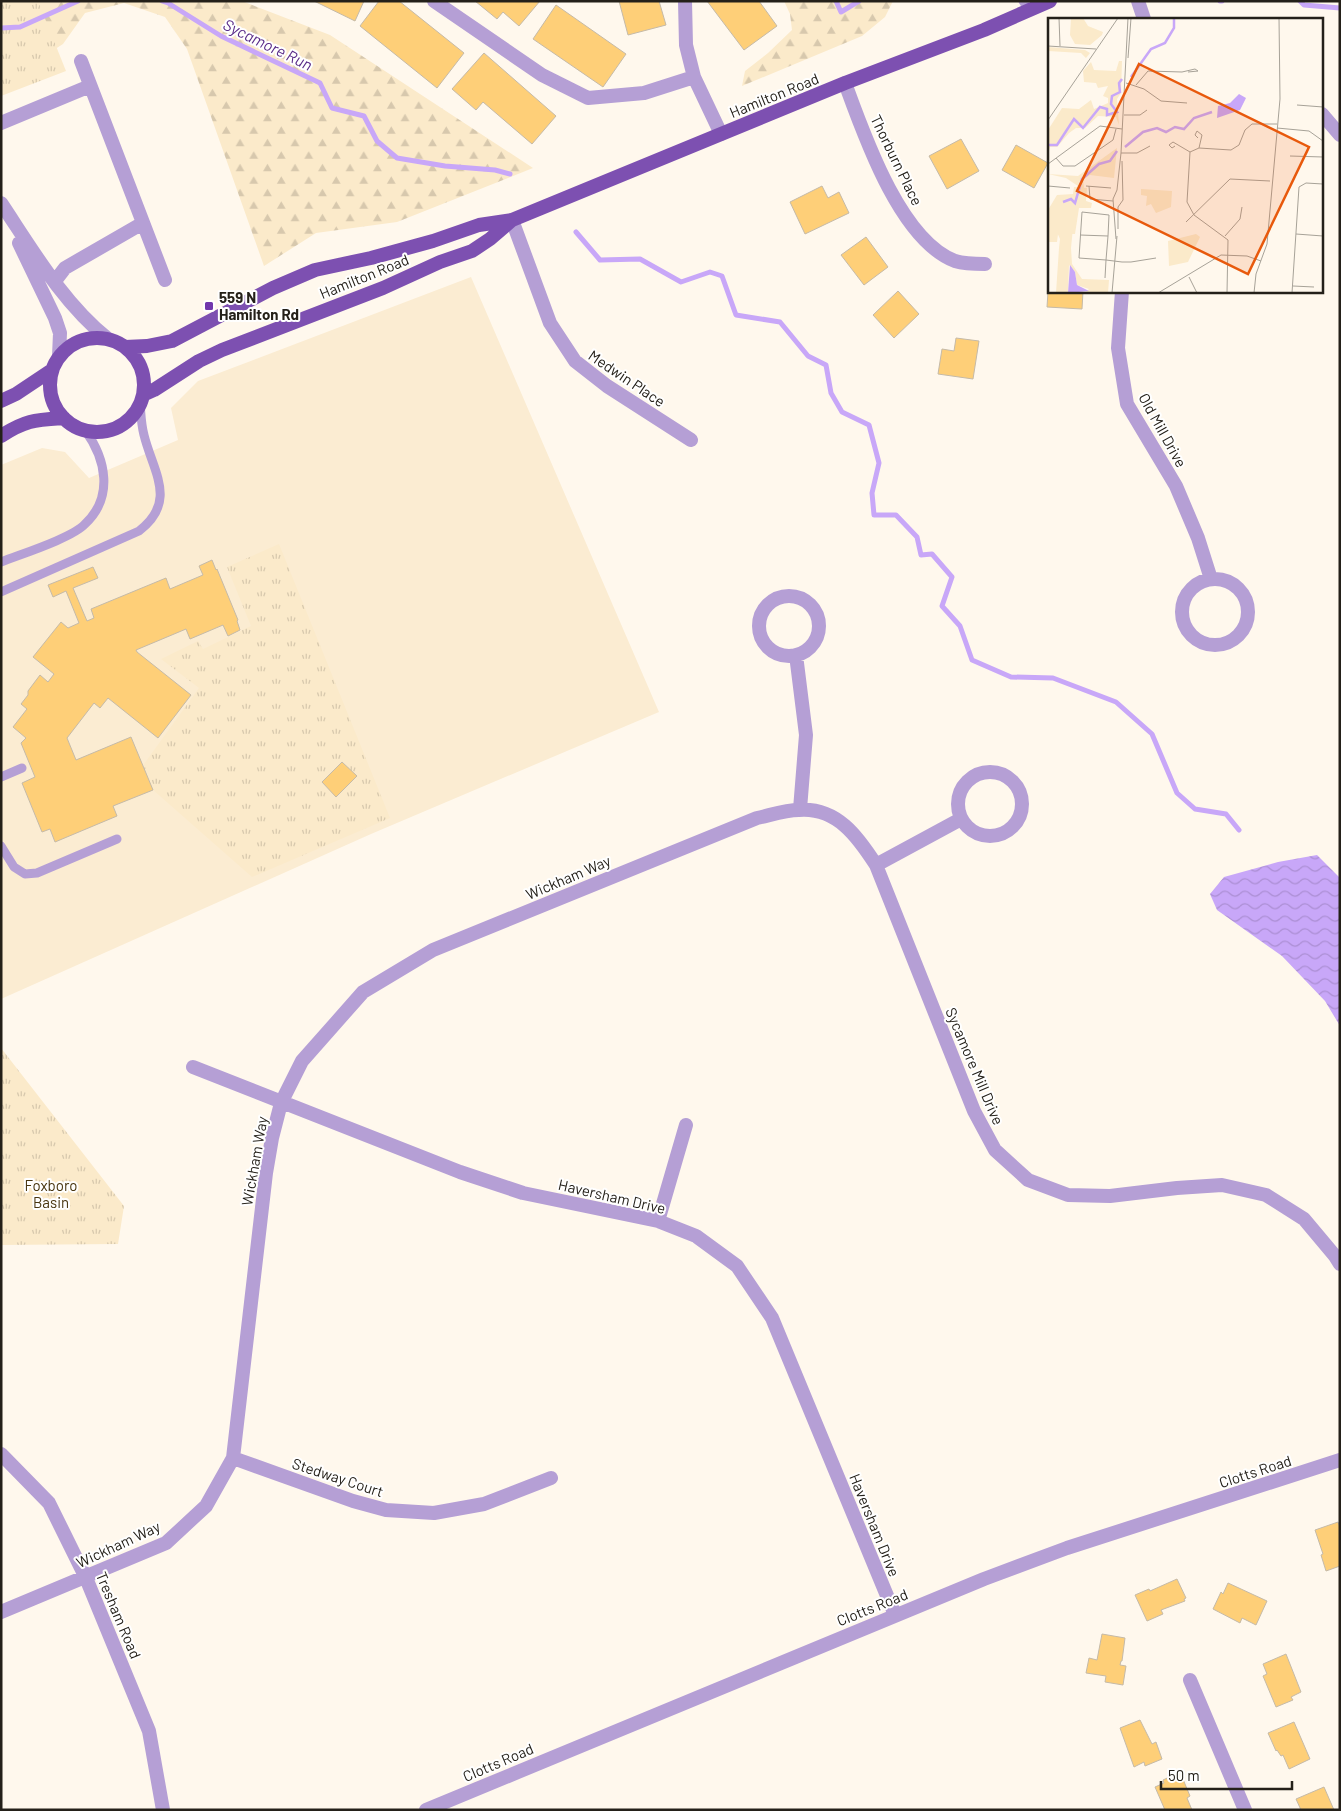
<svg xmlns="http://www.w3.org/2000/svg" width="1341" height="1811" font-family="Barlow,sans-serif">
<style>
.built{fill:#fbecd2}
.forest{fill:url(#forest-firs)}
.park{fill:url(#park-tufts)}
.water{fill:url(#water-waves)}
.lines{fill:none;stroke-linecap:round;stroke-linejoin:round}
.stream{stroke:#c8a7f8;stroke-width:5}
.building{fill:#fecf78;stroke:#c5baa8}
.service{stroke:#b59fd5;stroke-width:9}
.minor{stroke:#b59fd5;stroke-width:14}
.primary{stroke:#7d50b1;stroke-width:14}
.poi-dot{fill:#7137ad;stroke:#fff;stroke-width:2}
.labels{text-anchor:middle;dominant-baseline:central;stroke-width:4;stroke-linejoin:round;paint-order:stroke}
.street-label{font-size:15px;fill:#242019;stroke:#fff}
.poi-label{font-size:15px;font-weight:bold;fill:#242019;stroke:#fff;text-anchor:start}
.park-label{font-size:15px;fill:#48350f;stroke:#fff}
.water-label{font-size:16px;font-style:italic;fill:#582a87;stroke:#fff}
.inset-river{fill:none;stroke:#c8a7f8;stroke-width:2.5}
.inset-road{fill:none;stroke:#a7a298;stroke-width:1}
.view{fill:#e8590c;fill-opacity:0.15;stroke:#e8590c;stroke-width:2.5}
.inset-edge{fill:none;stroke:#242019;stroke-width:2.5}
</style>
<defs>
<pattern id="forest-firs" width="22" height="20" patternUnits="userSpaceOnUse" patternTransform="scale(1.25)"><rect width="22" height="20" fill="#fbeaca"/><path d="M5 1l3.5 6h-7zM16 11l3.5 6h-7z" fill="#d7c8ad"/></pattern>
<pattern id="park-tufts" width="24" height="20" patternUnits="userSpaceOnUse" patternTransform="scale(1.25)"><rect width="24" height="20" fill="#fbeaca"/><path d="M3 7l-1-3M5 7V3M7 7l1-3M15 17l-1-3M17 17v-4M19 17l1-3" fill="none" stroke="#d7c8ad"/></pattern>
<pattern id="water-waves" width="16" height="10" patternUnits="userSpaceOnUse" patternTransform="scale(1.25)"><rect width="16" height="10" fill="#c8a7f8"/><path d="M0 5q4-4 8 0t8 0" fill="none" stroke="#ac8fd4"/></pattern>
</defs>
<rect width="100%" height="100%" fill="#fff8ed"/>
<path class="built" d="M 471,277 L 659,712 L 371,834 L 1,999 L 1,465 L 42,448 L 65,452 L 89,478 L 178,440 L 171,408 L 198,381 Z"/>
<path class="forest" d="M 1,1 L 242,1 L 330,35 L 533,168 L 397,222 L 316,233 L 264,266 L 187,49 L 165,17 L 124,3 L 85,13 L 63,44 L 1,84 Z
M 784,1 L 893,1 L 885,17 L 862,36 L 742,86 L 745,71 L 768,53 L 792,30 L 790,14 Z"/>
<path class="park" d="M 1,1 L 38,1 L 66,71 L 1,96 Z
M 279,544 L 390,818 L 252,877 L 136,775 L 199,688 L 161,659 L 198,641 L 203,649 L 251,626 L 227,567 Z
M 1,1048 L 124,1206 L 118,1244 L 1,1245 Z"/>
<path class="water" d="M 1317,855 L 1340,878 L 1340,1026 L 1325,1001 L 1282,956 L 1217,910 L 1210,894 L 1224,877 L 1278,862 Z"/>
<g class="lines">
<path class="stream" d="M 162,1 L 168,3 L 221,36 L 320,83 L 332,108 L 364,116 L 377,141 L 397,158 L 445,166 L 495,170 L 510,174
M 836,1 L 841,12 L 859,1
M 1220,1 L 1222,1
M 1300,1 L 1304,5 L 1340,8
M 1,28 L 20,27 L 78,1
M 576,232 L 600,260 L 640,259 L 681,282 L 710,272 L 722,276 L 736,315 L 780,322 L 808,356 L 826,365 L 831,393 L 842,412 L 869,425 L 879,463 L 872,493 L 874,515 L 896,515 L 917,537 L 921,555 L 932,554 L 952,577 L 942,606 L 960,626 L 972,660 L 1011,677 L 1053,678 L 1116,702 L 1152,734 L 1177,793 L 1195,809 L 1226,814 L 1239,830"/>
</g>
<path class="building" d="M 314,1 L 364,1 L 355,21 Z
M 379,1 L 399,1 L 464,53 L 437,88 L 360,26 Z
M 475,1 L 540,1 L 519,26 L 503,12 L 497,19 Z
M 619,1 L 659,1 L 666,25 L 628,35 Z
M 707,1 L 759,1 L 777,26 L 744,50 Z
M 556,5 L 626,54 L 603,87 L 533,39 Z
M 484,53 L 556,116 L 532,144 L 483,102 L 476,110 L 452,89 Z
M 961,139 L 979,171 L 947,189 L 929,156 Z
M 1016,145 L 1048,163 L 1034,188 L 1002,170 Z
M 822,186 L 828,198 L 839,192 L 849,213 L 805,234 L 790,202 Z
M 866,237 L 888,267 L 864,285 L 841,255 Z
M 1049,276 L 1050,291 L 1083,291 L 1082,309 L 1047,307 Z
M 898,291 L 919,314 L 894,338 L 873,315 Z
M 956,338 L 979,341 L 973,379 L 938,374 L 942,349 L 954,351 Z
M 212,560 L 216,570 L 217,569 L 238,620 L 237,621 L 240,630 L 228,636 L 223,625 L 190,639 L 186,629 L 136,650 L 137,652 L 191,695 L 158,738 L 108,698 L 100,708 L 94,703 L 67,738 L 76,760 L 131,737 L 153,790 L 113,806 L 117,816 L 55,842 L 50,829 L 42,832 L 22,783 L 35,777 L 21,743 L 26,738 L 13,727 L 27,709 L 21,704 L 28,695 L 28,691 L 40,675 L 48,682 L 54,674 L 33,657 L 61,622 L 68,628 L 79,623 L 66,591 L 53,597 L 48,585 L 93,567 L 98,578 L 73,588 L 87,621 L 94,618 L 91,609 L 166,578 L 170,589 L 203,575 L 199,566 Z
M 342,762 L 357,776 L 336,797 L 322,782 Z
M 1338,1522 L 1340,1527 L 1340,1566 L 1326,1571 L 1321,1555 L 1323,1554 L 1315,1530 Z
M 1177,1579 L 1186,1598 L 1184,1599 L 1185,1601 L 1161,1610 L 1163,1614 L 1147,1621 L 1135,1595 L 1149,1589 L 1150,1591 Z
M 1228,1583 L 1267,1601 L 1256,1625 L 1242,1618 L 1240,1623 L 1213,1609 L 1221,1592 L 1223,1594 Z
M 1102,1634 L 1125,1638 L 1122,1661 L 1121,1661 L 1120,1665 L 1126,1666 L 1123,1685 L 1105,1682 L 1106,1676 L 1086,1673 L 1089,1658 L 1097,1660 Z
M 1286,1654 L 1301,1692 L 1291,1697 L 1293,1700 L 1276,1707 L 1263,1676 L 1267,1674 L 1263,1664 Z
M 1140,1720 L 1152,1744 L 1156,1742 L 1162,1759 L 1145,1766 L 1144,1762 L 1134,1767 L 1120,1728 Z
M 1294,1722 L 1310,1759 L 1289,1769 L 1283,1755 L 1281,1756 L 1277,1750 L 1276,1751 L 1268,1733 Z
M 1180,1772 L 1190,1796 L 1187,1798 L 1192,1810 L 1165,1810 L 1155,1787 L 1164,1783 L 1163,1780 Z
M 1324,1787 L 1334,1810 L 1301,1810 L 1296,1799 Z"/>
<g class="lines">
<path class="service" d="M 1023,1 L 1029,10
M 1,562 C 21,554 72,538 85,524 C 114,497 106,459 85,430
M 1,592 L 139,531 C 178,501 153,472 144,435 C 141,424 141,414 140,403
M 1,777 L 22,768
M 1,846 L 14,867 L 25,874 L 37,873 L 117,839"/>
<path class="minor" d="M 434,1 L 542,75 L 588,98 L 644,93 L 694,77
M 685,1 L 686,45 L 694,77 L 721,134
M 1138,1 L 1144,19
M 81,61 L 165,280
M 845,83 C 864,135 900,240 955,261 C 965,264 975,264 985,264
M 1322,114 L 1340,135
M 1,123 L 90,86
M 1,203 C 33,251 63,303 108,339
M 512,220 L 550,323 L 575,361 L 607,386 L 691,440
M 19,243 L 55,318 L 60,333 L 59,356
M 55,281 L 65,268 L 143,223
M 1122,291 L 1118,348 L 1127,404 L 1176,486 L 1198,538 L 1211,579
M1182 612a33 33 0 1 1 66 0a33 33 0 1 1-66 0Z
M759 626a30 30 0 1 1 60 0a30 30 0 1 1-60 0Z
M 796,655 L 806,735 L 800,809
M958 804a32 32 0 1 1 64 0a32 32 0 1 1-64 0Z
M 876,865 L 961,819
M 193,1067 L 460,1172 L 523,1193 L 658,1221 L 696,1236 L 737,1266 L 772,1318 L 895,1615
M 658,1221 L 686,1125
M 1,1454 L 49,1503 L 86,1578 L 149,1731 L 163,1810
M 233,1458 L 353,1501 L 386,1510 L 434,1513 L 484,1504 L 551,1478
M 1,1612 L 166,1543 L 206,1506 L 233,1458 L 266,1173 L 272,1138 L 281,1103 L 302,1061 L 363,992 L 433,950 L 757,818 C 771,815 785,810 799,810 C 837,807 858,837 876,865 L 974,1111 L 995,1150 L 1028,1180 L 1068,1195 L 1110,1196 L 1177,1188 L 1222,1185 L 1266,1195 L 1304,1219 L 1335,1256 L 1340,1264
M 1190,1680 L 1245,1810
M 426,1810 L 984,1579 L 1067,1548 L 1340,1460"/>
<path class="primary" d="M50 385a47 47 0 1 1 94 0a47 47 0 1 1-94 0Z
M 125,347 L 147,346 L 172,341 L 273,288 L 315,270 L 371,258 L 433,241 L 479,225 L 512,220 L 845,83 L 984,30 L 1050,1
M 143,395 L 154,390 L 199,361 L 222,350 L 383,288 L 440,262 L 472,251 L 490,239 L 512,220
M 1,401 L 16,394 L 52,370
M 1,436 C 26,420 35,420 64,418"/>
</g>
<rect class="poi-dot" x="204" y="301" width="10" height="10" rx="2.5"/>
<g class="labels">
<g class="street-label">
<text transform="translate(774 95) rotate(-22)">Hamilton Road</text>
<text transform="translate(897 160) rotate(64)">Thorburn Place</text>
<text transform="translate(364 276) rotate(-22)">Hamilton Road</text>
<text transform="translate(627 378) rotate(34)">Medwin Place</text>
<text transform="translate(1163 430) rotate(61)">Old Mill Drive</text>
<text transform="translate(568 877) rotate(-23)">Wickham Way</text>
<text transform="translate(975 1066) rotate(67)">Sycamore Mill Drive</text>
<text transform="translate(254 1161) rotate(-80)">Wickham Way</text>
<text transform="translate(612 1196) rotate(13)">Haversham Drive</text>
<text transform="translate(1255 1471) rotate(-18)">Clotts Road</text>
<text transform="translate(338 1477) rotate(18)">Stedway Court</text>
<text transform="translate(875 1525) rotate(68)">Haversham Drive</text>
<text transform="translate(118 1544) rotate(-25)">Wickham Way</text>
<text transform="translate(872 1607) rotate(-22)">Clotts Road</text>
<text transform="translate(119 1615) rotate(67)">Tresham Road</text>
<text transform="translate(498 1762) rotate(-23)">Clotts Road</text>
</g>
<g class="poi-label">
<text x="219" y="297">559 N<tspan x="219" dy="17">Hamilton Rd</tspan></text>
</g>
<g class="park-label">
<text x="51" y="1185">Foxboro<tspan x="51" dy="17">Basin</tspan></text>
</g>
<g class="water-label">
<text transform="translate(268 44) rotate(26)">Sycamore Run</text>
</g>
</g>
<g transform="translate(1048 18)">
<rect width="275" height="275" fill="#fff8ed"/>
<path d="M 11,230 L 23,230 L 24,246 L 34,261 L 61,262 L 60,275 L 37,275 L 41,271 L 29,267 L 27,254 L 21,247 L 20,275 L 8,275 Z" fill="#fbeaca"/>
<path d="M 23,0 L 35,0 L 40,8 L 55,14 L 54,17 L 42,27 L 27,26 L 22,17 ZM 0,29 L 37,32 L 42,35 L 38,40 L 33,35 L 0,33 ZM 71,43 L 74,43 L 73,75 L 69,81 L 71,107 L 68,99 L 50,98 L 37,110 L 28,110 L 21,115 L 9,129 L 2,129 L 0,137 L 0,112 L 14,90 L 31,91 L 43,82 L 46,91 L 60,85 L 60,80 L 55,78 L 60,68 L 50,70 L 48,65 L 36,64 L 35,53 L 43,44 L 46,52 L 68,53 ZM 69,130 L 66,160 L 42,157 L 35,161 L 37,179 L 27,189 L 23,230 L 11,230 L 12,221 L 0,194 L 25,177 L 30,168 L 18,160 L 0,156 L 30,158 Z" fill="#fbeaca"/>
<path d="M 26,169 L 39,170 L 38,183 L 44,185 L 43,190 L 31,190 L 27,216 L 10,216 L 9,224 L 0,224 L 0,192 L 9,177 L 25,176 ZM 93,171 L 124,173 L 123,189 L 108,195 L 103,186 L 98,188 L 99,178 L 93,177 ZM 148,216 L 152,219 L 140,244 L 121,248 L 120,223 Z" fill="#fbeaca"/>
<path d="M 191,76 L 198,80 L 192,92 L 169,100 L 170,88 L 182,85 ZM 22,247 L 27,254 L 29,267 L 41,273 L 20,275 Z" fill="#c8a7f8"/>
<path class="inset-river" d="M 83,59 L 103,31 L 117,25 L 126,10 L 126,0M 0,127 L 9,127 L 26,101 L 35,110 L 52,89 L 59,91 L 59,97 L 69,94 L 63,86 L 64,78 L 72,74 L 71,65 L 74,61M 77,129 L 95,114 L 109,110 L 118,114 L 127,109 L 136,111 L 146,100 L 164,94M 15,184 L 23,181 L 27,185 L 34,161 L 51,146 L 62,143 L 69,133"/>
<path class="inset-road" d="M 11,0 L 12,28M 0,28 L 48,31M 80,40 L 83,0M 78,65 L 96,71 L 113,83 L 139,85M 88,67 L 100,53 L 134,54 L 147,51 L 150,53 L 140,54M 249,87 L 275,89M 76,97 L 92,97 L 99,92M 0,102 L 70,0M 229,110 L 261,113 L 275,123M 150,120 L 147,117 L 149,113 L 154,117 L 151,130M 127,128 L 124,130 L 121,127 L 125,124 L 142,134M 142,134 L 139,184 L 146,197 L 180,222 L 179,275M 142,134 L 151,130 L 183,132 L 191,127 L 197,112 L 204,106 L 229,106M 73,135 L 89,135 L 102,128M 242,138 L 275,139M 8,140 L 15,148 L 27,148 L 65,122 L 68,111M 0,146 L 52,108 L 74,111M 0,168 L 22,170M 38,168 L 63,170M 41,168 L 42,181 L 65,183M 138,204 L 182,161 L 222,163M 70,211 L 70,189 L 75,182 L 74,143M 248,216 L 275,218M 32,217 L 60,218M 177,218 L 192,201 L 194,189M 68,221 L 65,181 L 69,172 L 73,135 L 80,0M 141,259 L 149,275M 57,260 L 58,242 L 60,218 L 61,197 L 34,194 L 31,240 L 58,242 L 74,244 L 83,244 L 108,240M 245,268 L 266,269M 64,275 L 69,218M 110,275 L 173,237 L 199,238 L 213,243M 206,275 L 208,256 L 219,226 L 232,81 L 231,0M 244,275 L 251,169 L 258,165 L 275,166"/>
<path class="view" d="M 91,46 L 261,129 L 200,256 L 29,173 Z"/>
<rect width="275" height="275" class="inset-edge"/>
</g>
<rect width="1341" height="1811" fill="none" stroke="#242019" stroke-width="5"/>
<path d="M1161 1781v8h131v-8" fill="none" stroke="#242019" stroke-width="2.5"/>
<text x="1168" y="1781" font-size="15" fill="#242019" stroke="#ffffff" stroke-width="4" paint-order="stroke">50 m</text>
</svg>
